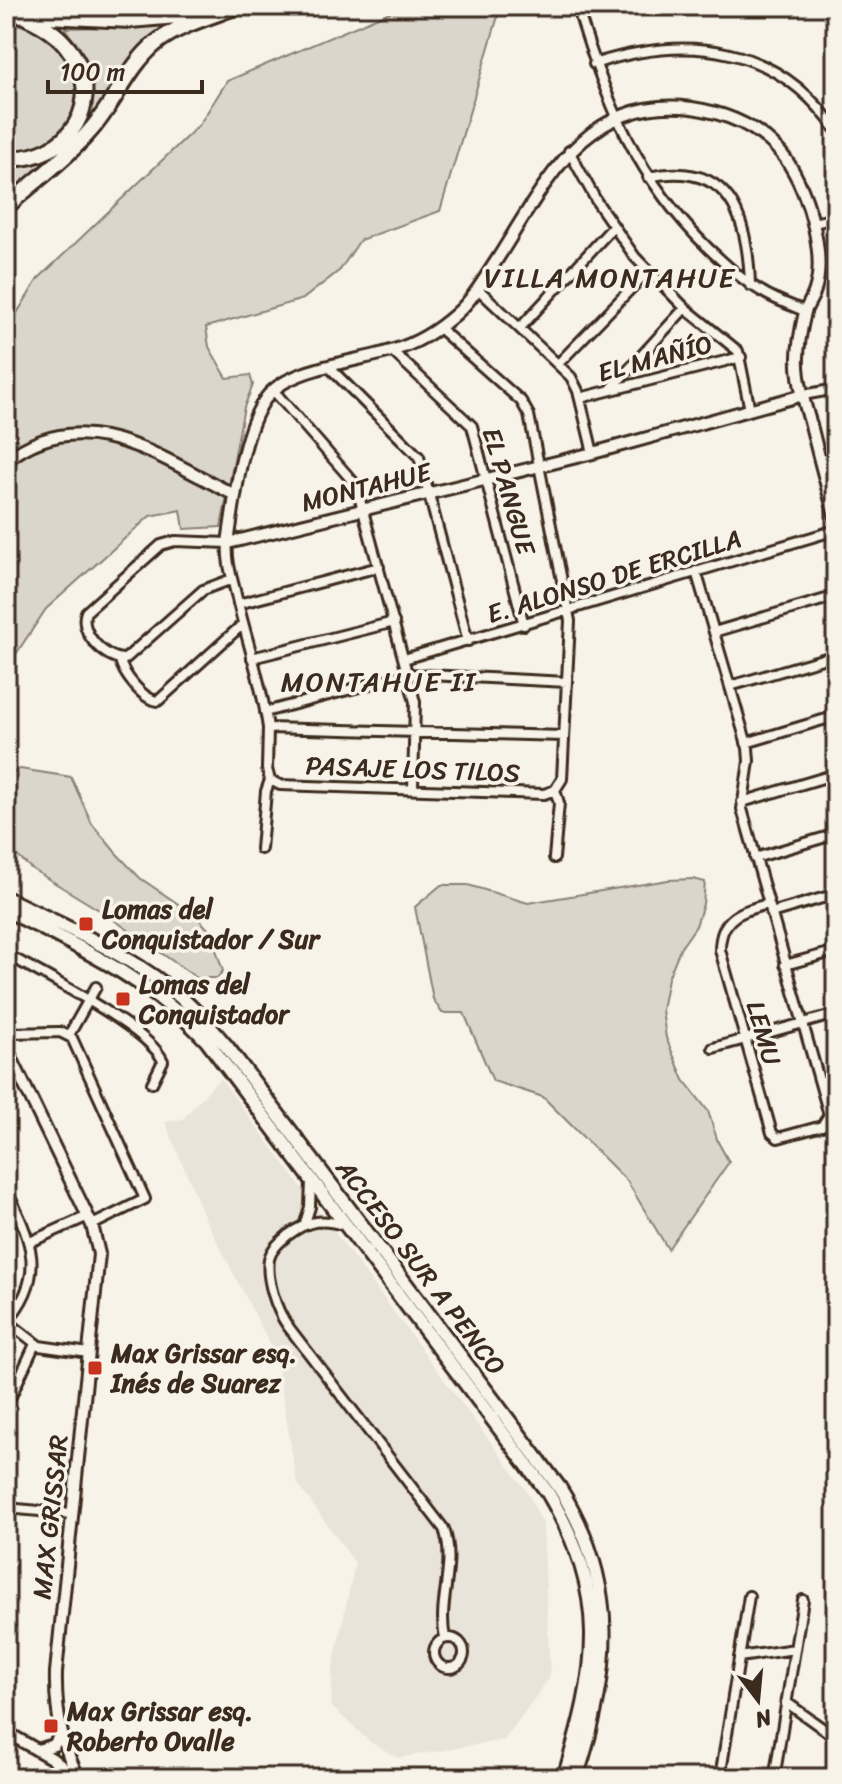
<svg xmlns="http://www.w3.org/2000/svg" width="842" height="1784" font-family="Sriracha,sans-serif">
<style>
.built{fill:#e9e4d9}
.green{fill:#dbd6cb;stroke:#8b8074;stroke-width:2}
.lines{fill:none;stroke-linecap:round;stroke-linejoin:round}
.minor-casing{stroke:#3b2a1e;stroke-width:14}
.tertiary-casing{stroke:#3b2a1e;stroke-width:16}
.primary-casing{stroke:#3b2a1e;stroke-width:18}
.motorway-casing{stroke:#3b2a1e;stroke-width:20}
.minor{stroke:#f7f3e8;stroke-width:8}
.tertiary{stroke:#f7f3e8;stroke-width:10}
.primary{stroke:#f7f3e8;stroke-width:12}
.motorway{stroke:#f7f3e8;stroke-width:14}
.poi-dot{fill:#c8321e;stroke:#f7f3e8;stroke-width:3}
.labels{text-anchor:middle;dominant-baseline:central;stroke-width:7;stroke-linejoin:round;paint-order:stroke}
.street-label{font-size:26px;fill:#3b2a1e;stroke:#f7f3e8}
.poi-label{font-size:26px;font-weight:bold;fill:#3b2a1e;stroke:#f7f3e8;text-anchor:start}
.neighbourhood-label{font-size:28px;letter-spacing:2px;fill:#3b2a1e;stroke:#f7f3e8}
</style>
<rect width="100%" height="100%" fill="#f7f3e8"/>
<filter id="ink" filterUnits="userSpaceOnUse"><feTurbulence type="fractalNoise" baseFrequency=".0125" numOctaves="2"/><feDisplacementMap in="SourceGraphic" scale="16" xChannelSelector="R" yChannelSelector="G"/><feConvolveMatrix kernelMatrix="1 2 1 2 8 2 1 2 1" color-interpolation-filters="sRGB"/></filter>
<g filter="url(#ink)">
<path class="built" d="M 221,1079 L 526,1490 L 543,1524 L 550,1677 L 504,1740 L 398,1758 L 370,1742 L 331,1706 L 332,1672 L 355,1563 L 297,1483 L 276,1356 L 206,1220 L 165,1122 L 183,1119 L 213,1085 Z"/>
<path class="green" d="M 404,6 L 501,6 L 440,211 L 360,240 L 340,270 L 303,299 L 206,327 L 209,347 L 227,378 L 250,375 L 253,385 L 244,407 L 221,527 L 184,529 L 181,510 L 150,516 L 46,609 L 6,669 L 6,331 L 38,279 L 199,125 L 227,81 Z
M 6,23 C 102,31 100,160 6,150 Z
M 166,25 C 135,60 111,99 80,133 C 93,105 99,76 80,48 C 75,41 68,35 65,28 Z
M 52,159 L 6,199 L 6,165 L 29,165 Z
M 20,769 L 71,777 L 92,824 L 117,854 L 140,878 L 196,916 L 210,931 L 223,971 L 217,978 L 197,978 L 104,913 L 32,869 L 7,847 L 6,776 Z
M 693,879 L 705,882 L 703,904 L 696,926 L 680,949 L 668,978 L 662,1010 L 666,1038 L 684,1080 L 708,1111 L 718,1142 L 729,1162 L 668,1249 L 627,1181 L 543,1097 L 493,1081 L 464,1013 L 442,1013 L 433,999 L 415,907 L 441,885 L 468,885 L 528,903 L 668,880 Z"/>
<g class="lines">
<defs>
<path id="minor" d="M 577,6 C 605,100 637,179 709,249 C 725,264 742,280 761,291 C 775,300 790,305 805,311
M 594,64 C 687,34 777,44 836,130
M 569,151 L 597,202 L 635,257 L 685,308 L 738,351 L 750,410
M 648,177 C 731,159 748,218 750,285
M 813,223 L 836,218
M 478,289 L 571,377 L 578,391 L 593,453
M 439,328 L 521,401 L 529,415 L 570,621 L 562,779 L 555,790 L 559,803 L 554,858
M 520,328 L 613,227
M 392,351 L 472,426 L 524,625
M 558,364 L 647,272
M 329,367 L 419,457 L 468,641
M 273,390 L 356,485 L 415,702 L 413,789
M 610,390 L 685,308
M 803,395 L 836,389
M 580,398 L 741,357
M 696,571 L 748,748 L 749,761 L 742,809 L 829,1115 L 822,1126 L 778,1138 L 772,1133 L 720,950 C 720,917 741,911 768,904
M 232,579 L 203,590 L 125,659 C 105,660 78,632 86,612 L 161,545 L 175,541 L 228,543 C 226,562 233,580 237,599 C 247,641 262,684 268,728 L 267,769 L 270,780 L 266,791 L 261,849
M 238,604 L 379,567
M 714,632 L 836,596
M 252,658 L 394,622
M 404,659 L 836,530
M 120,660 C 123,674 143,700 158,701 L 243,624
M 730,686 L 836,655
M 265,712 L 408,674 L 567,682
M 268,728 L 564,736
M 746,743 L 836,716
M 270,780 L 280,785 L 544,794 L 555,790
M 742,802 L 836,774
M 755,858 L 836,834
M 771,913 L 836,894
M 6,954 C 40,973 149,1028 163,1061 L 152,1083
M 785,965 L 836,951
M 6,1033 L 60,1032 L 72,1038 L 145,1199 L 92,1225
M 69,1035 L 96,987
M 713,1048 L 836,1014
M 820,1082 L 836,1078
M 6,1189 C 30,1238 49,1275 6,1322
M 305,1223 L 310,1207 L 311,1181
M 347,1226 C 321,1218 309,1220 288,1235 C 280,1242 272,1248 269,1259 C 266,1279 276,1309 287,1325 L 444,1529 C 457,1565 437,1601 445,1638
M 30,1242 L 88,1216
M 7,1321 L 39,1346 L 89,1353
M 6,1407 L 35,1344
M 6,1508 L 73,1514
M434 1653a15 15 0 1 1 30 0a15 15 0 1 1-30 0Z
M 739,1657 L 795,1649
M 786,1702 L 836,1738
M 720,1778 L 749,1596
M 782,1778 L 775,1773 L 803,1600"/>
<path id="tertiary" d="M 803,395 L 593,453 L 228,543 C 234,503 242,430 266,398 C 288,367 359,362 394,350 C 418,343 438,330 456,314 C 473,299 484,279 496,261 C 544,186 585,94 692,108 C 726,113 758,126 781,153 C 806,182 827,253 815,290 C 813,298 807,305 805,312 C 801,329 797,350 798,366 C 799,386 805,406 811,425 C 819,457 827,488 836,519
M 6,461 C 83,399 162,459 235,495
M 6,1047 L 92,1225 L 99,1254 L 56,1672 C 55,1709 61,1745 79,1778
M 6,1732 L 51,1758 L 76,1778
M 38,1750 L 54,1745 L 61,1733"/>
<path id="primary" d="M 6,898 C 61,925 119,949 168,987 C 191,1004 210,1027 228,1048 L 559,1487 C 620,1584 611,1674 576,1778
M 6,910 C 79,947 151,980 207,1041 L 548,1493 C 610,1598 598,1667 564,1778"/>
<path id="motorway" d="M 6,14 L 130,20 L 201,14
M 6,158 C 69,163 109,99 68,48 C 58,34 43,25 28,18
M 6,207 C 33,182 65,160 89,132 C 114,105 128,66 156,43 C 178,25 209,17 235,7"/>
</defs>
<use href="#minor" class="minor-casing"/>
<use href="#tertiary" class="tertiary-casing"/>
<use href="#primary" class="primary-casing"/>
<use href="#motorway" class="motorway-casing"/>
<use href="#minor" class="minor"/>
<use href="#tertiary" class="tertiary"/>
<use href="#primary" class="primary"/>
<use href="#motorway" class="motorway"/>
</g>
</g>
<g class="poi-dot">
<rect x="78" y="916" width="16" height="16" rx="4"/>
<rect x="115" y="991" width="16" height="16" rx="4"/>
<rect x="87" y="1360" width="16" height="16" rx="4"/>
<rect x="43" y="1718" width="16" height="16" rx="4"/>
</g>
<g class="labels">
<g class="street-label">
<text transform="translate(655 358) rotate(-15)">EL MAÑÍO</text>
<text transform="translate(366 487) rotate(-14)">MONTAHUE</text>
<text transform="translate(509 491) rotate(74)">EL PANGUE</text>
<text transform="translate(614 576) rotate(-17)">E. ALONSO DE ERCILLA</text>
<text transform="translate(413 769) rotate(2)">PASAJE LOS TILOS</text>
<text transform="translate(764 1033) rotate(74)">LEMU</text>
<text transform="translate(421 1267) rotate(53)">ACCESO SUR A PENCO</text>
<text transform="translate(50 1517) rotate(-84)">MAX GRISSAR</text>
</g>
<g class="poi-label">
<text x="102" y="909">Lomas del<tspan x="102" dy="30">Conquistador / Sur</tspan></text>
<text x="139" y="984">Lomas del<tspan x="139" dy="30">Conquistador</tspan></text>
<text x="111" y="1353">Max Grissar esq.<tspan x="111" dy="30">Inés de Suarez</tspan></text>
<text x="67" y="1711">Max Grissar esq.<tspan x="67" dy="30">Roberto Ovalle</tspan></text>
</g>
<g class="neighbourhood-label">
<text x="610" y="277">VILLA MONTAHUE</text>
<text x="379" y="681">MONTAHUE II</text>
</g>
</g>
<rect width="842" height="1784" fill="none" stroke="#f7f3e8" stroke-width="32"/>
<rect x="16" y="16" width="810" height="1752" fill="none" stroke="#3b2a1e" stroke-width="3" filter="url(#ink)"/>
<g transform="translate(758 1700) rotate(164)" stroke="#f7f3e8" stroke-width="6" paint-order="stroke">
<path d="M0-6L14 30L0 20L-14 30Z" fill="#3b2a1e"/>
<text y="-12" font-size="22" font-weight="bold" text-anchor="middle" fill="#3b2a1e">N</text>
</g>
<path d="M48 80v12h154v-12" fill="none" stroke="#3b2a1e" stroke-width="4"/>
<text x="60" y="80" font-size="24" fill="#3b2a1e" stroke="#f7f3e8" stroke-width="6" paint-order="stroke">100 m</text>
</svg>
